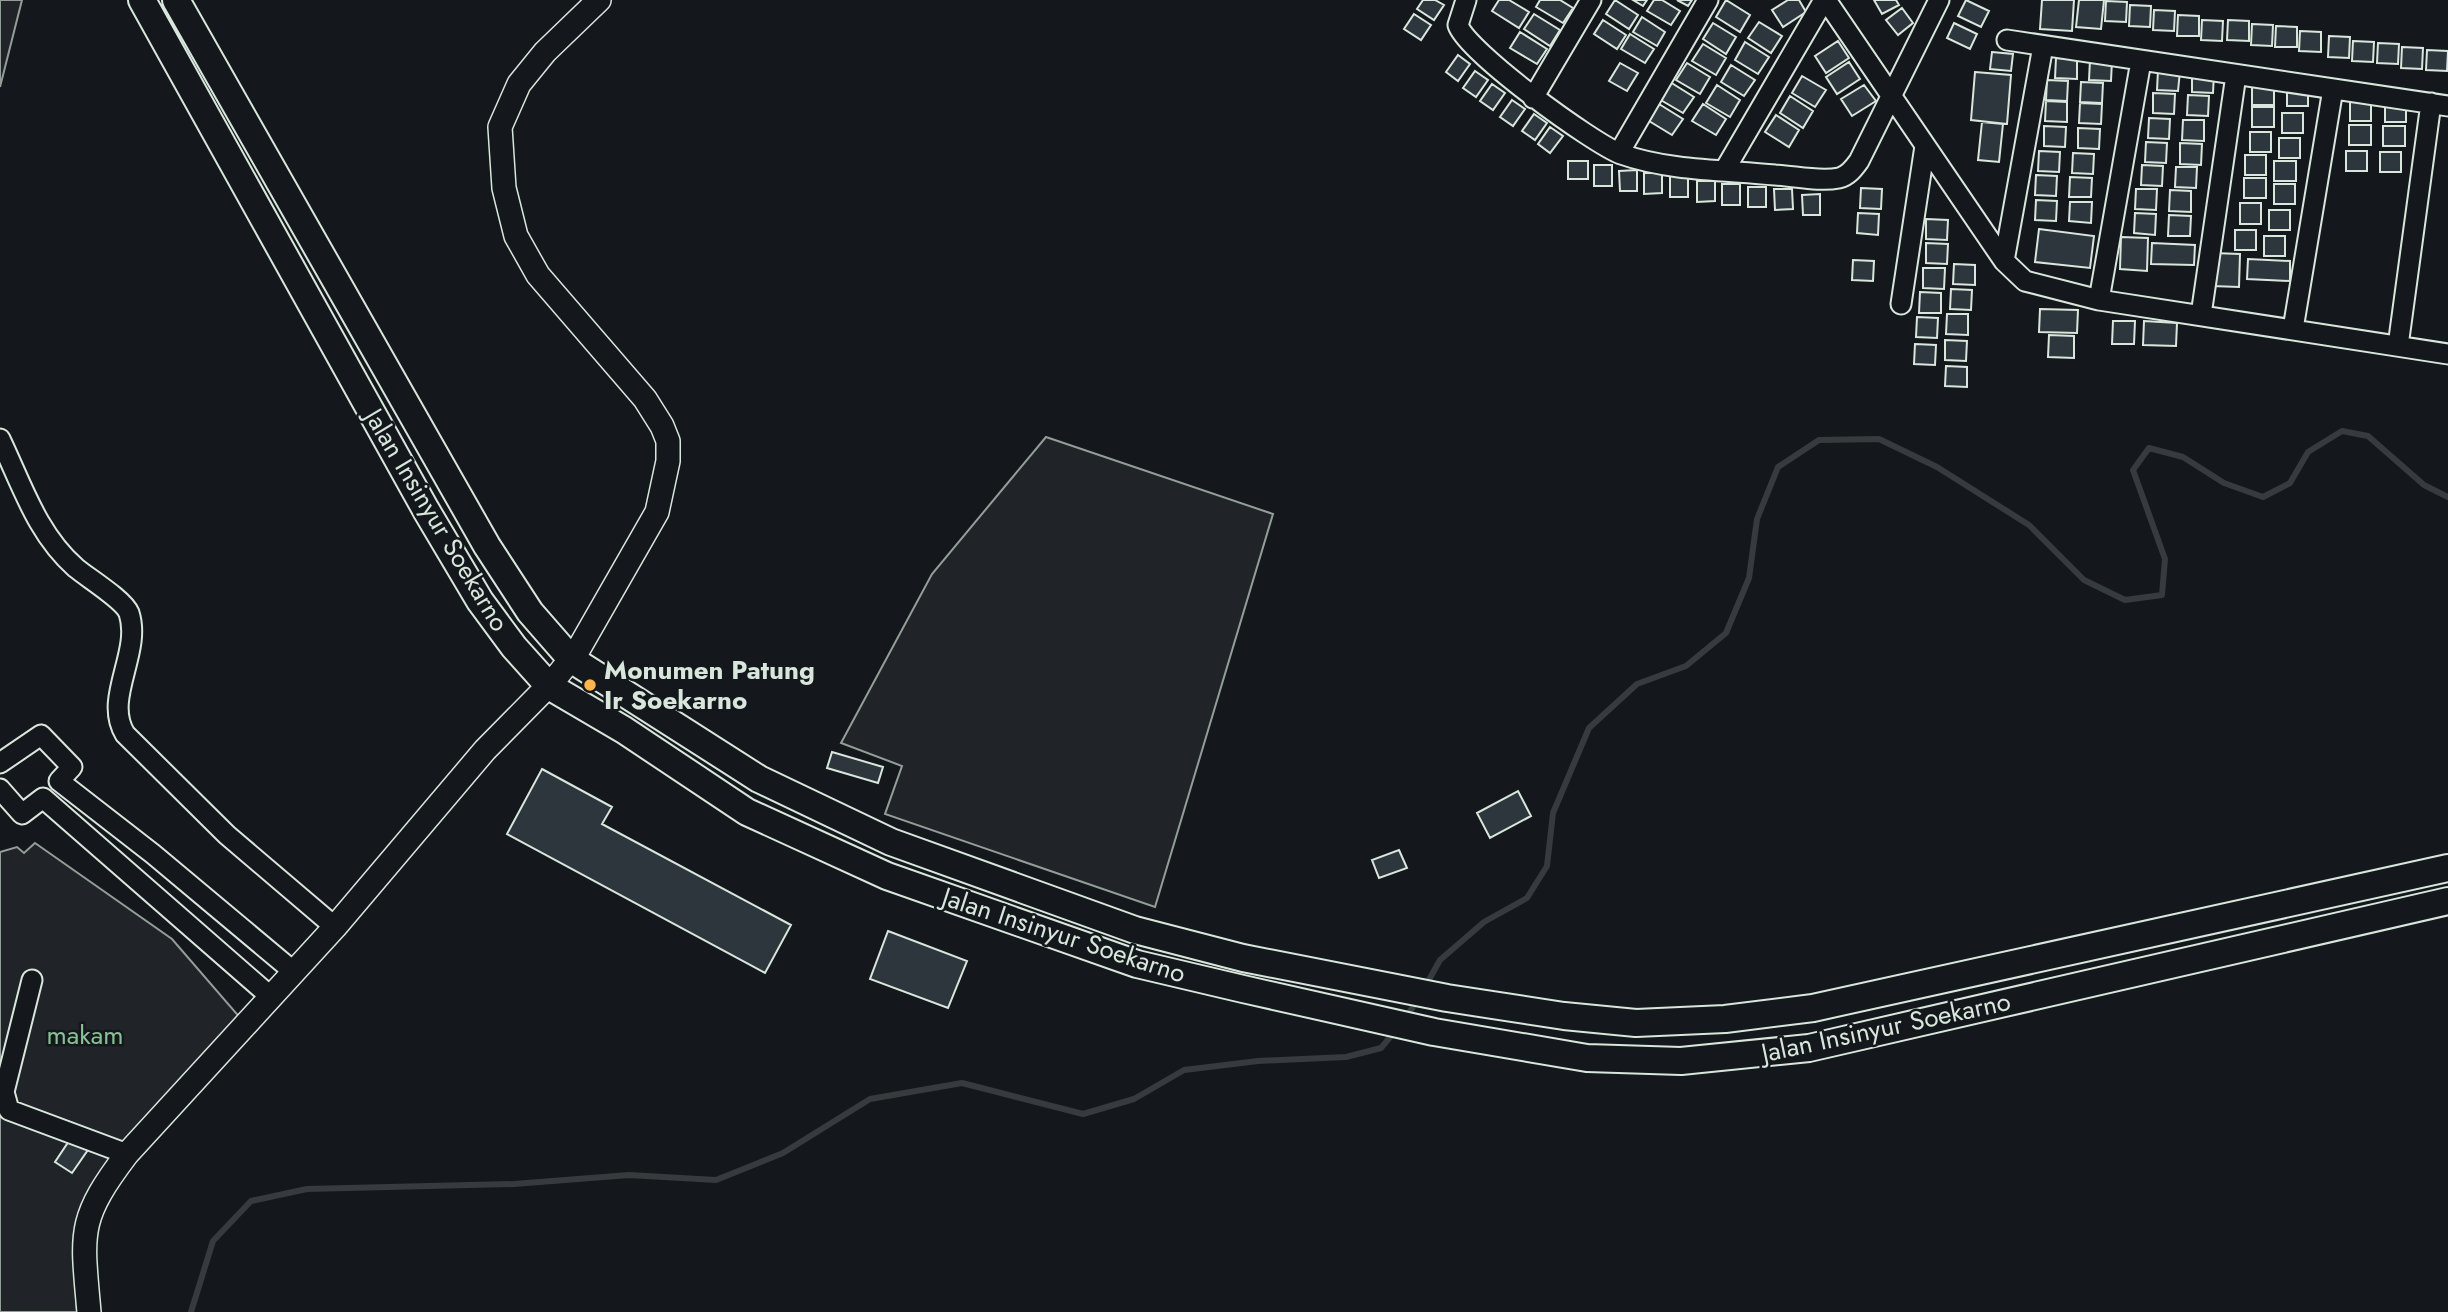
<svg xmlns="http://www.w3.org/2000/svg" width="2448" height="1312" font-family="Jost,sans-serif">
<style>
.green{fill:#202428;stroke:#939e99;stroke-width:2}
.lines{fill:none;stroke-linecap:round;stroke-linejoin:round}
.stream{stroke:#363b3e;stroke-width:6}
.building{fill:#2c363c;stroke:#d8e6dc;stroke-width:2}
.minor-casing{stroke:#d8e6dc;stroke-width:23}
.tertiary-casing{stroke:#d8e6dc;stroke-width:26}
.secondary-casing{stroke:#d8e6dc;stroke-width:30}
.minor{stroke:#14181c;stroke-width:19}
.tertiary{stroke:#14181c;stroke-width:23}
.secondary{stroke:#14181c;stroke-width:26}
.poi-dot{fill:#ffb74d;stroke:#14181c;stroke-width:2.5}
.labels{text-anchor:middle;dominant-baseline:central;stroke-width:5;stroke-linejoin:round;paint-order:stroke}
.street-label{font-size:26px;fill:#d8e6dc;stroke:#14181c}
.poi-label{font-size:26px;font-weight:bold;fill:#d8e6dc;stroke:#14181c;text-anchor:start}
.park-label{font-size:26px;fill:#8ac095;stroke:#14181c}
</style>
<rect width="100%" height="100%" fill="#14181c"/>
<path class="green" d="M 0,0 L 22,0 L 0,87 Z
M 1046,437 L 1273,514 L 1155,907 L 885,814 L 902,766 L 841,743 L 932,574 Z
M 35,843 L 172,939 L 242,1020 L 94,1184 L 74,1262 L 77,1312 L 0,1312 L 0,852 L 17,847 L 24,853 Z"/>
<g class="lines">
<path class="stream" d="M 1425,987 L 1440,960 L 1484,922 L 1527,898 L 1547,866 L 1553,813 L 1589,728 L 1637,684 L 1686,666 L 1726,633 L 1749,578 L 1757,519 L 1778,467 L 1819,440 L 1879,439 L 1937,467 L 2029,525 L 2084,580 L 2125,600 L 2162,595 L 2165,559 L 2133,470 L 2149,448 L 2183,457 L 2224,483 L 2263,497 L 2290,483 L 2308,452 L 2342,431 L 2368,436 L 2424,485 L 2448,497
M 1405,1019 L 1418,999
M 191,1312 L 213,1241 L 251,1201 L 307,1189 L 514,1184 L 629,1175 L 716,1180 L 783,1153 L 870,1099 L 962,1083 L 1083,1114 L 1134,1099 L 1184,1070 L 1258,1061 L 1346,1057 L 1381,1048 L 1396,1030"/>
</g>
<path class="building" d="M 1423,0 L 1435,0 L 1444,5 L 1434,20 L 1417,9 Z
M 1499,0 L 1509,0 L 1529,12 L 1519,28 L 1492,11 Z
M 1540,0 L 1560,0 L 1573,8 L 1563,23 L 1536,7 Z
M 1615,0 L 1638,15 L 1629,29 L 1606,14 Z
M 1633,0 L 1647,0 L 1643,6 Z
M 1654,0 L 1662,0 L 1680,11 L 1671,25 L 1647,11 Z
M 1677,0 L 1692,0 L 1688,6 Z
M 1726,0 L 1750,15 L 1740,32 L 1716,17 Z
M 1788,0 L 1799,0 L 1806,12 L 1783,27 L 1772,10 Z
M 1874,0 L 1896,0 L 1899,5 L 1882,14 Z
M 1966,0 L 1989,11 L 1981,27 L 1958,16 Z
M 2042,0 L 2074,0 L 2072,31 L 2040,29 Z
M 2079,0 L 2104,0 L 2101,29 L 2076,27 Z
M 2106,1 L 2127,2 L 2126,22 L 2105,21 Z
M 2130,5 L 2151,6 L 2150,27 L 2129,26 Z
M 1902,8 L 1913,23 L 1898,35 L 1886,20 Z
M 2154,10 L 2175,11 L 2174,31 L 2153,30 Z
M 1414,14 L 1431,25 L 1421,40 L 1404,29 Z
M 1534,14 L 1560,30 L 1550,46 L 1524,29 Z
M 2178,15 L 2199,16 L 2199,36 L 2177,36 Z
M 1642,17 L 1665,32 L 1657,46 L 1633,32 Z
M 1603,20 L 1626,35 L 1617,49 L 1594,34 Z
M 2202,20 L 2223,21 L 2222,41 L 2201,40 Z
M 2228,20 L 2249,21 L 2249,41 L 2227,40 Z
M 1759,22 L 1782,36 L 1771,53 L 1748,38 Z
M 1713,23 L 1736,37 L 1726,54 L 1703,39 Z
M 1954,23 L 1977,34 L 1970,49 L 1947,38 Z
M 2252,24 L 2273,25 L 2272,46 L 2251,45 Z
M 2276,26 L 2297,27 L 2297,47 L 2275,47 Z
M 2300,31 L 2321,32 L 2321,52 L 2299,51 Z
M 1520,32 L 1547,49 L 1537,64 L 1510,48 Z
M 1630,34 L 1654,49 L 1645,63 L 1621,49 Z
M 2329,36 L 2350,37 L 2349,58 L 2328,57 Z
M 1838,41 L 1849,58 L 1826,73 L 1815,56 Z
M 2353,41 L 2374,42 L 2373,62 L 2352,61 Z
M 1745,42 L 1769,57 L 1758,74 L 1735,60 Z
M 2378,43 L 2399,44 L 2398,64 L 2377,63 Z
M 1703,44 L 1726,58 L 1716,75 L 1692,61 Z
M 2402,47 L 2423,48 L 2422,69 L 2401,68 Z
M 2427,50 L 2448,51 L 2447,71 L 2426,70 Z
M 1992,52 L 2013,54 L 2011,71 L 1990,69 Z
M 1458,55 L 1470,64 L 1458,81 L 1446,72 Z
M 2056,58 L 2077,59 L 2077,79 L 2055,78 Z
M 2090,60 L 2112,60 L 2111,81 L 2089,80 Z
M 1849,62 L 1860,79 L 1837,94 L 1826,77 Z
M 1620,63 L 1638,73 L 1627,91 L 1609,81 Z
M 1687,63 L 1710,77 L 1700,94 L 1676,80 Z
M 1731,65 L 1755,80 L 1744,96 L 1721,82 Z
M 2158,70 L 2180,71 L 2178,91 L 2157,90 Z
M 1475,71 L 1488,80 L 1476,97 L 1463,88 Z
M 1975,72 L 2011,75 L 2007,124 L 1971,120 Z
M 2192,72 L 2214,73 L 2213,93 L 2192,92 Z
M 1802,76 L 1826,90 L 1815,107 L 1792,93 Z
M 2047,80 L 2068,81 L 2067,101 L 2046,100 Z
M 1670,82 L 1694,97 L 1683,113 L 1659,99 Z
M 2081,82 L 2103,83 L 2102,103 L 2080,102 Z
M 1492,84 L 1505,93 L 1493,110 L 1480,101 Z
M 1717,85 L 1740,100 L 1730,117 L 1706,103 Z
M 1864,85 L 1876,101 L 1852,116 L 1841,99 Z
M 2252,85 L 2274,85 L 2274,105 L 2252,105 Z
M 2287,85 L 2308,85 L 2308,106 L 2287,106 Z
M 2153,93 L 2175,94 L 2174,114 L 2153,113 Z
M 2188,95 L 2209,96 L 2208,116 L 2187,115 Z
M 1790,96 L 1813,111 L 1803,128 L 1780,113 Z
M 1512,100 L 1525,109 L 1513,126 L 1500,117 Z
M 2046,101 L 2067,102 L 2067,122 L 2045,121 Z
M 2350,101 L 2371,101 L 2371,121 L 2350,121 Z
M 2385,101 L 2406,101 L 2406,122 L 2385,122 Z
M 2080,103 L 2102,104 L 2101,124 L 2079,123 Z
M 1659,104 L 1683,119 L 1672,135 L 1649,121 Z
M 1703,104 L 1726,119 L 1716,135 L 1692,121 Z
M 2252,107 L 2274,107 L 2274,127 L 2252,127 Z
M 2282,113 L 2303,113 L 2303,133 L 2282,133 Z
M 1534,114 L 1547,123 L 1535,140 L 1522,131 Z
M 1776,115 L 1799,130 L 1789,147 L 1765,132 Z
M 2149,118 L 2170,119 L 2169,139 L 2148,138 Z
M 2183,120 L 2204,120 L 2204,141 L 2182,140 Z
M 1982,122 L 2003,124 L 1999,162 L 1978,160 Z
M 2349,125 L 2371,125 L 2371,145 L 2349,145 Z
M 2044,126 L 2066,127 L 2065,147 L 2044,146 Z
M 2383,126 L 2405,126 L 2405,146 L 2383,146 Z
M 1550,127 L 1563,136 L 1550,153 L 1538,144 Z
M 2078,128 L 2100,129 L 2099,149 L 2078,148 Z
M 2250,132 L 2271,132 L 2271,152 L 2250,152 Z
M 2279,138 L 2300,138 L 2300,158 L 2279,158 Z
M 2146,142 L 2167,143 L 2166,163 L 2145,162 Z
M 2180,143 L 2202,144 L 2201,165 L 2180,164 Z
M 2039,151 L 2060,152 L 2059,172 L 2038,171 Z
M 2346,151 L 2367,151 L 2367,171 L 2346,171 Z
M 2380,152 L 2401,152 L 2401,172 L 2380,172 Z
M 2073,153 L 2094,154 L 2093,174 L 2072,173 Z
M 2245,155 L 2266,155 L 2266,175 L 2245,175 Z
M 1568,161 L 1588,161 L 1588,179 L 1568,179 Z
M 2274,161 L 2296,161 L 2296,181 L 2274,181 Z
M 1594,165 L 1612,165 L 1612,186 L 1594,186 Z
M 2142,165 L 2163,166 L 2162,186 L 2141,185 Z
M 2176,167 L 2197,167 L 2196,188 L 2175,187 Z
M 1637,170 L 1637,191 L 1620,191 L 1619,171 Z
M 1644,173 L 1662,173 L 1662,193 L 1644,194 Z
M 2036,175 L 2057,176 L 2056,196 L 2035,195 Z
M 1670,176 L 1688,176 L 1688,197 L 1670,197 Z
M 2070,177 L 2092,178 L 2091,197 L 2069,197 Z
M 2244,178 L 2266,178 L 2266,198 L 2244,198 Z
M 1697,181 L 1715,181 L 1715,201 L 1697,202 Z
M 1722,184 L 1740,184 L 1740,205 L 1722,205 Z
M 2274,184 L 2295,184 L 2295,204 L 2274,204 Z
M 1748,187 L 1766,187 L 1766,207 L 1748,207 Z
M 1861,188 L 1882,189 L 1881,209 L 1860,208 Z
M 1774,189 L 1792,189 L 1793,209 L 1775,210 Z
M 2136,189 L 2157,189 L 2156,210 L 2135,209 Z
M 2170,190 L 2191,191 L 2191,212 L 2169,211 Z
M 1820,194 L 1820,215 L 1803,215 L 1802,195 Z
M 2036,200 L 2057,201 L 2056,221 L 2035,220 Z
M 2070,202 L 2092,202 L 2091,223 L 2069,221 Z
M 2240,203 L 2261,203 L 2261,224 L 2240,224 Z
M 2269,210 L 2290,210 L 2290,230 L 2269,230 Z
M 1858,213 L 1879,214 L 1878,235 L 1857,233 Z
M 2135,213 L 2156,214 L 2155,235 L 2134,233 Z
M 2169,215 L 2191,216 L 2190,236 L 2168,236 Z
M 1926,219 L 1948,220 L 1947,240 L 1926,239 Z
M 2039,229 L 2094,236 L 2090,268 L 2035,262 Z
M 2235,230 L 2256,230 L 2256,250 L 2235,250 Z
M 2264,236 L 2285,236 L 2285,256 L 2264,256 Z
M 2121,237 L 2148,238 L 2147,271 L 2120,269 Z
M 1926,243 L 1948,244 L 1947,264 L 1926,263 Z
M 2152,243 L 2195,245 L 2194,265 L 2151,264 Z
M 2213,253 L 2240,254 L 2239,287 L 2212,286 Z
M 2248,259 L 2290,261 L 2290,281 L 2247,279 Z
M 1853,260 L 1874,261 L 1873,281 L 1852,280 Z
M 1954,264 L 1975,265 L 1975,285 L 1953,284 Z
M 1923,268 L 1945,268 L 1944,289 L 1923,288 Z
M 1951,289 L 1972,290 L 1971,310 L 1950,309 Z
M 1920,292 L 1941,293 L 1941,313 L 1919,313 Z
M 2040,309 L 2078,310 L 2077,333 L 2039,332 Z
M 1947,314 L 1968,314 L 1968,335 L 1946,334 Z
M 1917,317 L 1938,318 L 1937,338 L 1916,337 Z
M 2113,321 L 2135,321 L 2134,344 L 2112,344 Z
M 2144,321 L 2177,323 L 2176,346 L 2143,345 Z
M 2049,335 L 2074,336 L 2074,358 L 2048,357 Z
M 1945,340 L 1967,341 L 1966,361 L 1945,360 Z
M 1915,344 L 1936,345 L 1935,365 L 1914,364 Z
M 1946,366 L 1967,367 L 1967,387 L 1945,386 Z
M 832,752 L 883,767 L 878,783 L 827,768 Z
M 542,769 L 612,807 L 602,824 L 791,925 L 765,973 L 507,834 Z
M 1518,791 L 1531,816 L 1490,838 L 1477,813 Z
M 1399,850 L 1407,868 L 1379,878 L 1372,860 Z
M 888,931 L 967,961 L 948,1008 L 870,979 Z
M 73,1135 L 90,1147 L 72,1173 L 55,1162 Z"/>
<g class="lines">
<defs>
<path id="minor" d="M 1466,0 L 1458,25 C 1467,52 1592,143 1621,154 C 1669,171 1725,170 1775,175 C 1795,176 1819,182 1839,178 C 1848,176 1854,168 1859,161 L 1939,0
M 1826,0 L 2004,261 L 2025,281 L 2099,300 L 2448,354
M 2007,40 L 2448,106
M 1533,98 L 1591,0
M 1619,153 L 1708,0
M 1724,171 L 1824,0
M 2004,261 L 2043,46
M 2099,300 L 2141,61
M 1901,304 L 1925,146
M 2201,315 L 2236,75
M 2293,329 L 2333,89
M 2398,346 L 2431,103
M 0,439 C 22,485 37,534 76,568 C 88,578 124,600 129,613 C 142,653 103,698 125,734 L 227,835 L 335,927
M 0,763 L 41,735 L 72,767 L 59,781 L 153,854 L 294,972
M 0,789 L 22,814 L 43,798 L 271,997
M 32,980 L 4,1092 L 9,1110 L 127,1154"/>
<path id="tertiary" d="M 89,1312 C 82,1232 77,1220 127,1154 L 335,927 L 485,750 L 554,680 L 578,650 L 657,512 L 668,461 L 668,441 L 662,426 L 645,399 L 538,275 L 516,236 L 504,188 L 500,127 L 519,84 L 545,52 L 599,0"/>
<path id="secondary" d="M 142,0 L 426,510 L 480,601 L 514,647 L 549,686 L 624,730 L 747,812 L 887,876 L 1137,964 L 1243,989 L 1434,1032 L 1587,1058 L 1681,1061 L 1809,1048 L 2448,901
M 176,0 L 487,546 L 530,612 L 571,659 L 759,779 L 891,842 L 1135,930 L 1243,958 L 1447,998 L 1564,1016 L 1636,1023 L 1725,1019 L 1813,1008 L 2448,868"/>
</defs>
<use href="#minor" class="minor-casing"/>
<use href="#tertiary" class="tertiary-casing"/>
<use href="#secondary" class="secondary-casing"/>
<use href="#minor" class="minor"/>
<use href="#tertiary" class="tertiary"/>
<use href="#secondary" class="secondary"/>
</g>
<circle class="poi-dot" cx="590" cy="685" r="7"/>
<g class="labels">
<g class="street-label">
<text transform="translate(437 520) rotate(59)">Jalan Insinyur Soekarno</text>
<text transform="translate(1064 935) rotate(18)">Jalan Insinyur Soekarno</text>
<text transform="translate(1886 1027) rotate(-12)">Jalan Insinyur Soekarno</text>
</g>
<g class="poi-label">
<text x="604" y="670">Monumen Patung<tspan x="604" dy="30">Ir Soekarno</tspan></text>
</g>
<g class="park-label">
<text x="85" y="1035">makam</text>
</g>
</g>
</svg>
